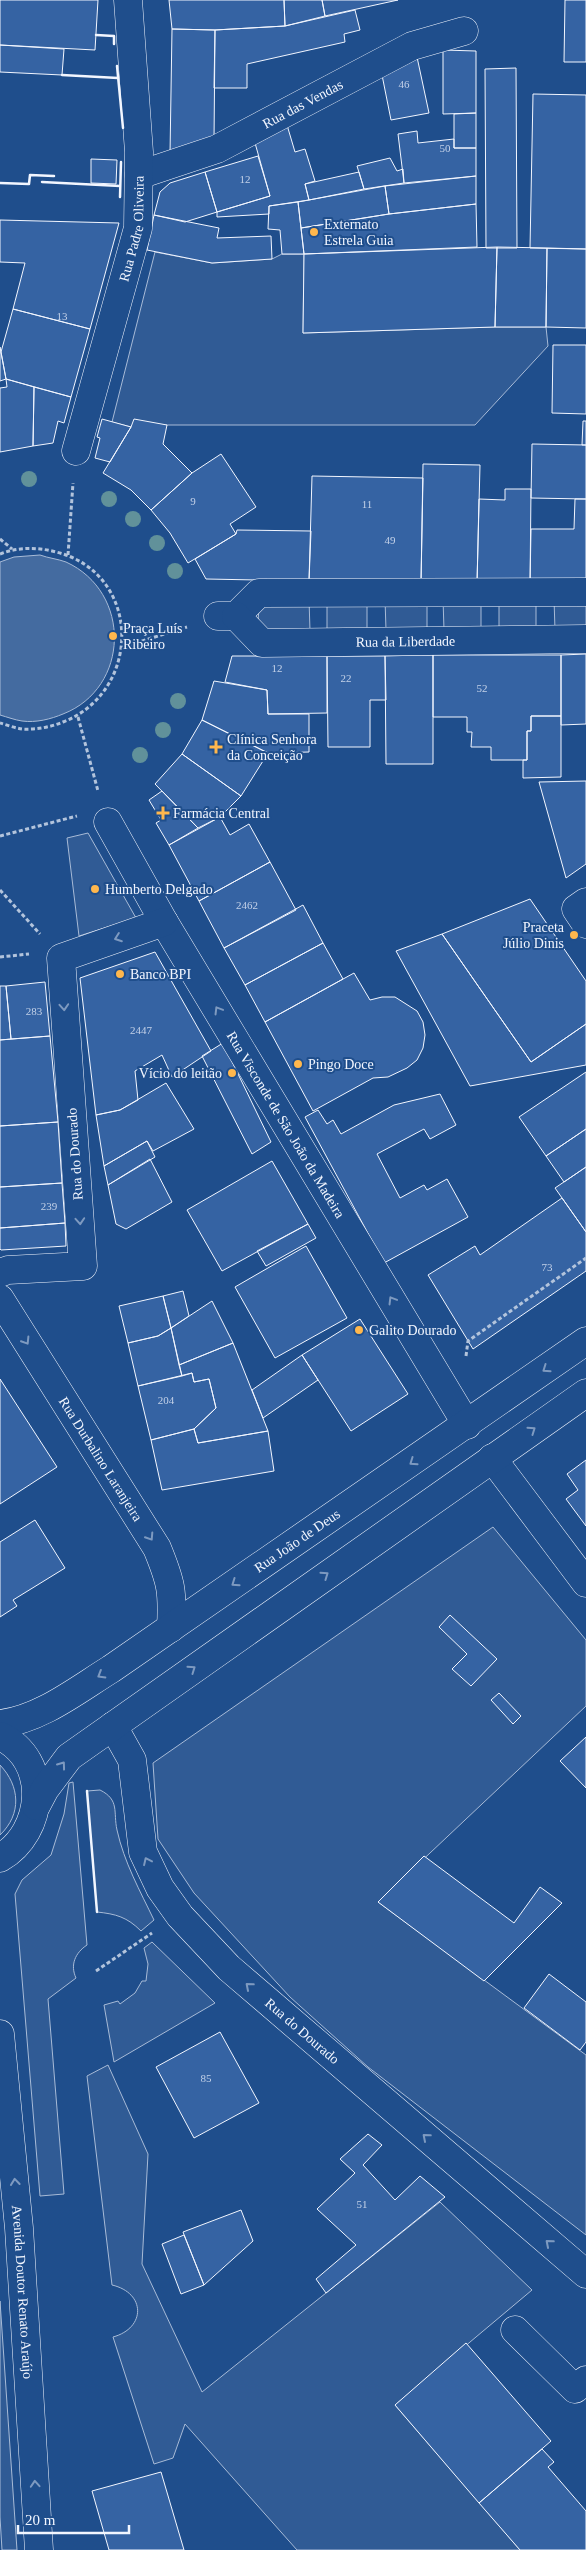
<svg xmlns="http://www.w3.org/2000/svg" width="586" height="2550" font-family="'Times New Roman',serif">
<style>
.green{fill:#305b95;stroke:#a8bbd7}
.water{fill:#446ba0;stroke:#a8bbd7}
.building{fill:#3563a3;stroke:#f2f6ff}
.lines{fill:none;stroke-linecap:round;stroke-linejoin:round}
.street-casing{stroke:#f2f6ff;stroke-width:29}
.secondary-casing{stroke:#f2f6ff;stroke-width:29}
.primary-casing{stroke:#f2f6ff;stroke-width:29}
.path{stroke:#b3c4dc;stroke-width:3;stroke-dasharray:4 2.5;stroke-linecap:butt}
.street{stroke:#1f4e8c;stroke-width:28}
.secondary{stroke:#1f4e8c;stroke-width:28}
.primary{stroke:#1f4e8c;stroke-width:28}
.wall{stroke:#f2f6ff;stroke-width:2.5}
.tree{fill:#61919a}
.oneway{stroke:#7e9ac0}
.poi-dot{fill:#ffb74d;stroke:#1f4e8c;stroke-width:2}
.labels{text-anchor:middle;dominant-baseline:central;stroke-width:4;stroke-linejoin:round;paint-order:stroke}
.number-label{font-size:11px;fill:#c3d1e8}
.street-label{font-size:14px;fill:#f2f6ff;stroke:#1f4e8c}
.poi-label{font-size:14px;fill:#f2f6ff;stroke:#1f4e8c;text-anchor:start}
</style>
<rect width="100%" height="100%" fill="#1f4e8c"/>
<path class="green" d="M 155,252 L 212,263 L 272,259 L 282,254 L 304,254 L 303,333 L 495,327 L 546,327 L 548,346 L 475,425 L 167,425 L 131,427 L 112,422 Z
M 536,598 L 536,630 L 499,630 L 499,599 Z
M 309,599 L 310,631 L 269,631 L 258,621 L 259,608 L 263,603 Z
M 327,599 L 367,600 L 367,630 L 327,631 Z
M 385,599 L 427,599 L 427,630 L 386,630 Z
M 443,599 L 481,599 L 481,630 L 444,630 Z
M 554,599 L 586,599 L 586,630 L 555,630 Z
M 88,833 L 136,918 L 79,936 L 67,838 Z
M 493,1527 L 586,1640 L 586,1706 L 378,1902 L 586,2055 L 586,2235 L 368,2067 L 290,1997 L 194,1893 L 158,1839 L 153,1763 Z
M 0,1765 C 20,1786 22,1814 0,1835 Z
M 73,1782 L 87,1945 C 75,1953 70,1965 76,1978 L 48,1999 L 64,2194 L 40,2196 L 15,1894 L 22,1880 L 51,1855 L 64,1814 L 69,1783 Z
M 100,1790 C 120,1800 113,1812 117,1830 C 124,1862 140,1891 154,1920 L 141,1931 C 127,1917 116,1914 97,1912 L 87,1791 Z
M 152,1942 L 215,2003 L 114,2062 L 104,2005 L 118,2001 L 120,2004 L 135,1993 L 142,1981 L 146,1981 L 148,1964 L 144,1948 Z
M 108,2065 L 148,2154 L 142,2264 L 202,2392 L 440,2202 L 532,2290 L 395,2405 L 520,2550 L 297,2550 L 185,2424 L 173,2458 L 154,2464 L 113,2337 C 146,2328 146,2293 112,2285 L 87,2076 Z
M 0,2301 L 17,2550 L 2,2550 L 0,2517 Z"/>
<path class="water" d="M 40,555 C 48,558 58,559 66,562 C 132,592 130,688 63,714 C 51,719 36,723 22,721 C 15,720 7,717 0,715 L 0,562 L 14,557 Z"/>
<path class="building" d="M 0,0 L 98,0 L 95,50 L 0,45 Z
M 169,0 L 284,0 L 285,26 L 215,30 L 172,29 Z
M 284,0 L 322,0 L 325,16 L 285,26 Z
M 322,0 L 398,0 L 325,16 Z
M 565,0 L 586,0 L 586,62 L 564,62 Z
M 355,10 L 360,30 L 344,34 L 345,42 L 247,64 L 247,88 L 214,88 L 215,30 L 285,26 Z
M 172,29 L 215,30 L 214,141 L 170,154 Z
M 0,45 L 64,49 L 62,75 L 0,72 Z
M 443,50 L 476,51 L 476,113 L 443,114 Z
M 417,57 L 429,113 L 391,120 L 380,65 Z
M 516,68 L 517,248 L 486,248 L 485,69 Z
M 533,94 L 586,95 L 586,249 L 530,248 Z
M 476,113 L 476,148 L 454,148 L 454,114 Z
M 287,125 L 295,152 L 305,149 L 315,181 L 305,184 L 309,200 L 269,206 L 269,214 L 217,217 L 217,212 L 270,196 L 255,143 Z
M 417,131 L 418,143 L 454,139 L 454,148 L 476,148 L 476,176 L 404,183 L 398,134 Z
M 258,156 L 270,196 L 217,212 L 205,172 Z
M 390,158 L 397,171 L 403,169 L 404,183 L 364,189 L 357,166 Z
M 91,159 L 117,160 L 116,184 L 91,183 Z
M 205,172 L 217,212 L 185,222 L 154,215 L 160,192 L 170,183 Z
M 359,172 L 364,189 L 309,200 L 305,184 Z
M 476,176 L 476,204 L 389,214 L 385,186 Z
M 385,186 L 389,214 L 301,228 L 298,202 Z
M 298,202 L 304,254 L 282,254 L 280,230 L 268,229 L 269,206 Z
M 476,204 L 477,247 L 304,254 L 301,228 L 389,214 Z
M 154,215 L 219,228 L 217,238 L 271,236 L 272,259 L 212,263 L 147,250 Z
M 0,220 L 119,223 L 90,329 L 13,309 L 25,263 L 0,262 Z
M 497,247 L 495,327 L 303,333 L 304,254 Z
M 497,247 L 547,248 L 546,327 L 495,327 Z
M 547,248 L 586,249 L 586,328 L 546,327 Z
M 13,309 L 90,329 L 71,397 L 6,379 L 1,352 Z
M 553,345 L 586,345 L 586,414 L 552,413 Z
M 0,347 L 6,379 L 0,381 Z
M 6,379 L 34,387 L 33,446 L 0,452 L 0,388 L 7,387 Z
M 34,387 L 71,397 L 64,423 L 58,421 L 53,443 L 33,446 Z
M 102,419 L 131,427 L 110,462 L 95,458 L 100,438 L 97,437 Z
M 134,419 L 167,425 L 163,444 L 192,473 L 151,510 L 131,490 L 103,473 L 131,427 Z
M 583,421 L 586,421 L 586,445 L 582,445 Z
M 532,444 L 586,445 L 586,499 L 531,498 Z
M 221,454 L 256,507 L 230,524 L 236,534 L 188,563 L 170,533 L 151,510 L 192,473 Z
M 423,464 L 480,465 L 477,584 L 421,583 Z
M 312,476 L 423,478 L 421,583 L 309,581 Z
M 505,489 L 531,489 L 530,585 L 477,584 L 479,499 L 505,500 Z
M 575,499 L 586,499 L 586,586 L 530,585 L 531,529 L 574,529 Z
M 237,530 L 311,531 L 309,581 L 206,579 L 195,559 L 236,534 Z
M 586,654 L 586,724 L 561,725 L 561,655 Z
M 420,655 L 433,655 L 433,764 L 386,764 L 385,656 Z
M 433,655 L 561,655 L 561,716 L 531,716 L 531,731 L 527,731 L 527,760 L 491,760 L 491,747 L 471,747 L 472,732 L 467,732 L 467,717 L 433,717 Z
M 232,656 L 327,656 L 327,713 L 268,714 L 267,690 L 225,682 Z
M 327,656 L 385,656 L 386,700 L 370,700 L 370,747 L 328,747 Z
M 214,681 L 267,690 L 268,714 L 309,714 L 309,752 L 268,753 L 202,720 Z
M 531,716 L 561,716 L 561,777 L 523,778 L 523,760 L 527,760 L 527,731 L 531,731 Z
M 202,720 L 268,753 L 241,796 L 182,754 Z
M 182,754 L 241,796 L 220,817 L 198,828 L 155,784 Z
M 586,781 L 586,864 L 566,878 L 539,782 Z
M 162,791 L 198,828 L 169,845 L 156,823 L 161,820 L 149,800 Z
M 220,817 L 230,835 L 249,824 L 270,862 L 199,901 L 169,845 Z
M 270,862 L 296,910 L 224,948 L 199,901 Z
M 530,899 L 586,981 L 586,1024 L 531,1062 L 442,934 Z
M 303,905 L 323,943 L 245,985 L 224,948 Z
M 442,934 L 531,1062 L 586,1024 L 586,1065 L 470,1086 L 396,951 Z
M 323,943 L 343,979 L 265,1022 L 245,985 Z
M 155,952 L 211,1051 L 172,1077 L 162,1055 L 135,1071 L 138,1100 L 120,1110 L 96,1115 L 80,978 Z
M 354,973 L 370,1000 L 382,997 L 395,997 L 417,1011 L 423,1022 L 425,1035 L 423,1048 L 417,1060 L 407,1068 L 388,1077 L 373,1078 L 313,1111 L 265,1022 Z
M 45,982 L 50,1036 L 11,1039 L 6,986 Z
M 0,986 L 6,986 L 11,1039 L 0,1040 Z
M 50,1036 L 58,1122 L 0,1126 L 0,1040 Z
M 223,1043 L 271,1142 L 252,1154 L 202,1056 Z
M 586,1072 L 586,1129 L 546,1156 L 519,1117 Z
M 166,1083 L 194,1129 L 153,1151 L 147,1141 L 104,1166 L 96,1115 L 120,1110 Z
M 440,1094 L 456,1125 L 430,1139 L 424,1129 L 377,1154 L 400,1198 L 424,1185 L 427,1190 L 447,1179 L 468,1217 L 384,1263 L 305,1117 L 318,1110 L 327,1124 L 333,1120 L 341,1134 L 394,1105 Z
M 58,1122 L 62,1183 L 0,1187 L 0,1126 Z
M 586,1129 L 586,1167 L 564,1182 L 546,1156 Z
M 147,1141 L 155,1157 L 108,1185 L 104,1166 Z
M 150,1159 L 172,1202 L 126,1229 L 116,1224 L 108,1185 Z
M 272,1161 L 308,1224 L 222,1271 L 187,1210 Z
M 586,1167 L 586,1232 L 555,1188 Z
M 62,1183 L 65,1223 L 0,1228 L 0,1187 Z
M 562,1198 L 586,1232 L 586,1271 L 473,1349 L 428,1275 L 475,1246 L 480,1255 Z
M 65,1223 L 66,1246 L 1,1250 L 0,1249 L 0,1228 Z
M 308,1224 L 316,1238 L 266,1266 L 257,1251 Z
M 306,1246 L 347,1318 L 275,1358 L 235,1287 Z
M 183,1291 L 189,1316 L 171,1328 L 163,1296 Z
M 163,1296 L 171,1328 L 158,1336 L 128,1343 L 119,1306 Z
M 212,1301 L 233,1343 L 179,1365 L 171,1328 Z
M 360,1319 L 408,1394 L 351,1431 L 302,1355 Z
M 171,1328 L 182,1376 L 138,1386 L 128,1343 L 158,1336 Z
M 233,1343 L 268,1431 L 198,1443 L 194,1429 L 216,1408 L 209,1379 L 194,1382 L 192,1373 L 182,1376 L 179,1365 Z
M 302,1355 L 318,1380 L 263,1418 L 252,1390 Z
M 192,1373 L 194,1382 L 209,1379 L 216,1408 L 194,1429 L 151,1440 L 138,1386 Z
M 0,1379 L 57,1467 L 0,1504 Z
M 194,1429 L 198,1443 L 268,1431 L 274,1471 L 162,1490 L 151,1440 Z
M 586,1460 L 586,1526 L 566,1499 L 578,1490 L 567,1474 Z
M 35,1520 L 65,1568 L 13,1600 L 17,1606 L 0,1617 L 0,1542 Z
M 450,1615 L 497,1659 L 471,1686 L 452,1669 L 467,1654 L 439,1627 Z
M 499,1693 L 521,1716 L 513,1724 L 491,1700 Z
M 586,1737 L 586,1788 L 560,1761 Z
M 424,1856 L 514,1923 L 540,1887 L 562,1903 L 484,1981 L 378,1902 Z
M 549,1974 L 586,2002 L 586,2042 L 580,2050 L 524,2008 Z
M 220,2032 L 259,2103 L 194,2138 L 156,2067 Z
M 368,2134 L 382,2145 L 363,2165 L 395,2200 L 420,2176 L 445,2197 L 326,2293 L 316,2279 L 356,2245 L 317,2209 L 355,2173 L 340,2159 Z
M 241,2210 L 253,2241 L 204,2285 L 183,2232 Z
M 184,2235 L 204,2285 L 181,2294 L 162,2244 Z
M 466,2343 L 551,2441 L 479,2503 L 395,2405 Z
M 542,2449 L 554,2462 L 548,2467 L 586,2511 L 586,2550 L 520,2550 L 479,2503 Z
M 161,2472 L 184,2550 L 109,2550 L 92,2491 Z"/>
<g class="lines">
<defs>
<g id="street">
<path id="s1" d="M 139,175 L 217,149 L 412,46 L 464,31"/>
<path id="s2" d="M 76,451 L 138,228 L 139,152 L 128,0"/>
<path d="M 218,616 L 236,616 L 259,593 L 586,592"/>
<path id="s3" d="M 236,616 L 262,643 L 586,639"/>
<path id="s4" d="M 108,822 L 164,922 L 467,1425"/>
<path d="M 586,902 L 576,909 L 586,924"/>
<path d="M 0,1273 L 8,1270 L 83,1266 L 61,958 L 164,922"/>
<path id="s5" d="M 0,1299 L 157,1548 C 171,1582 173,1591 171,1628"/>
<path id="s6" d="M 113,1726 L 132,1760 L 143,1852 L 160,1888 L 180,1916 L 229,1968 L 586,2274"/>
<path d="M 515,2330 L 575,2389 L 586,2380"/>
</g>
<g id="secondary">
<path d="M 492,1458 L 586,1583"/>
<path id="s7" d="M 0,2034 L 19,2228 L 39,2550"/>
</g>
<g id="primary">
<path id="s8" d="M 0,1724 C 41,1719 77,1690 111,1669 L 586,1341"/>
<path d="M 0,1736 C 51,1760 45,1832 0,1858"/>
<path d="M 36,1806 L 45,1789 L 69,1757 L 586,1393"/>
</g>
</defs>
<use href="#street" class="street-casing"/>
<use href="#secondary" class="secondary-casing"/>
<use href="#primary" class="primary-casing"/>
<path class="path" d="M 0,539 L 12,549
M 0,554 C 18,547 37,547 56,552 C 142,573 143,691 63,722 C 51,727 36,730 22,729 C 15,728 7,725 0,723
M 68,555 L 73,483
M 123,647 L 187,627
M 78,717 L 98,791
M 0,836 L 77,816
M 0,890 L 40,934
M 0,957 L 29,954
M 466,1356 L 468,1341 L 586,1258
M 96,1971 L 152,1933"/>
<use href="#street" class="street"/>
<use href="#secondary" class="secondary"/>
<use href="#primary" class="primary"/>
<path class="wall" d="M 96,35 L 114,36 L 114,44
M 117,66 L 123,128
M 62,75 L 118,78
M 42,182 L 120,186
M 0,183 L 29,184 L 30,175 L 54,176
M 120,197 L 121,162
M 87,1791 L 97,1912"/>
</g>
<g class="tree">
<circle cx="29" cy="479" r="8"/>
<circle cx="109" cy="499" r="8"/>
<circle cx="133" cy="519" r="8"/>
<circle cx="157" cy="543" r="8"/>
<circle cx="175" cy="571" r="8"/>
<circle cx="178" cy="701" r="8"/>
<circle cx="163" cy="730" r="8"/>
<circle cx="140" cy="755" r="8"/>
</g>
<defs><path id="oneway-chevron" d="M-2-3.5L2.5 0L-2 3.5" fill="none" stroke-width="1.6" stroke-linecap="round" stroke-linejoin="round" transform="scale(1.25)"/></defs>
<g class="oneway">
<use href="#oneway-chevron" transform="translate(118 938) rotate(160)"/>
<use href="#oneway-chevron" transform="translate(64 1007) rotate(86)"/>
<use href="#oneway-chevron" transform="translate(218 1010) rotate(-121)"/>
<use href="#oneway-chevron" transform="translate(80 1221) rotate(86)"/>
<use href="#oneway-chevron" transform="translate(392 1300) rotate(-121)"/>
<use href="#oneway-chevron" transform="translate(26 1341) rotate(58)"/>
<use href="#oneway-chevron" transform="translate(546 1369) rotate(145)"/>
<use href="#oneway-chevron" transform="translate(532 1430) rotate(-35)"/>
<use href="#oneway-chevron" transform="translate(413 1462) rotate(145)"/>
<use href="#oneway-chevron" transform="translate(150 1537) rotate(57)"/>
<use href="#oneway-chevron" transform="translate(325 1575) rotate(-35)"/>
<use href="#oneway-chevron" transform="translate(235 1583) rotate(145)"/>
<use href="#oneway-chevron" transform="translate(192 1669) rotate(-35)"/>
<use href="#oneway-chevron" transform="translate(101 1675) rotate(149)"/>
<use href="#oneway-chevron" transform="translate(62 1765) rotate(-54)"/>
<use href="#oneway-chevron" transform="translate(147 1861) rotate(-115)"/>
<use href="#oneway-chevron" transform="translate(249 1986) rotate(-139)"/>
<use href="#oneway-chevron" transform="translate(426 2137) rotate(-139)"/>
<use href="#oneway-chevron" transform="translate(15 2182) rotate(-96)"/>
<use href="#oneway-chevron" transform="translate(549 2243) rotate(-139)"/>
<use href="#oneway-chevron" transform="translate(35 2484) rotate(-94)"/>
</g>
<g class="poi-dot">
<circle cx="314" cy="232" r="5"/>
<circle cx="113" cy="636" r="5"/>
<path d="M213.5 739.5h5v5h5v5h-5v5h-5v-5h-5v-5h5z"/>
<path d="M160.5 805.5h5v5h5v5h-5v5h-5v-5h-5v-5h5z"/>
<circle cx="95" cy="889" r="5"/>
<circle cx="574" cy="935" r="5"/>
<circle cx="120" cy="974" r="5"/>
<circle cx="298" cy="1064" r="5"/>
<circle cx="232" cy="1073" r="5"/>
<circle cx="359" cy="1330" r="5"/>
</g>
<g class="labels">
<g class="number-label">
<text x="404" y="84">46</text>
<text x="445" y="148">50</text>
<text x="245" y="179">12</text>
<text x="62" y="316">13</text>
<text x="193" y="501">9</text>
<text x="367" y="504">11</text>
<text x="390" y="540">49</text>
<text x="277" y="668">12</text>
<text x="346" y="678">22</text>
<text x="482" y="688">52</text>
<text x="247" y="905">2462</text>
<text x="34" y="1011">283</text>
<text x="141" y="1030">2447</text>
<text x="49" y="1206">239</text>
<text x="547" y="1267">73</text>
<text x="166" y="1400">204</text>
<text x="206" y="2078">85</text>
<text x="362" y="2204">51</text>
</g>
<g class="street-label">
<text stroke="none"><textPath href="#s1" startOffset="179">Rua das Vendas</textPath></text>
<text stroke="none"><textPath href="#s2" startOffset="230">Rua Padre Oliveira</textPath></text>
<text stroke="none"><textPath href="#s3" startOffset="181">Rua da Liberdade</textPath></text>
<text stroke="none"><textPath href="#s4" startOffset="351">Rua Visconde de São João da Madeira</textPath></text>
<text transform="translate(75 1154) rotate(-94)">Rua do Dourado</text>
<text stroke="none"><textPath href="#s5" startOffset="189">Rua Durbalino Laranjeira</textPath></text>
<text stroke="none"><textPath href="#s8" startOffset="351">Rua João de Deus</textPath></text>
<text stroke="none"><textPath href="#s6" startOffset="374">Rua do Dourado</textPath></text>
<text stroke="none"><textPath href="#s7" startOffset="259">Avenida Doutor Renato Araújo</textPath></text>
</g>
<g class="poi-label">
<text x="324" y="224">Externato<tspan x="324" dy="16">Estrela Guia</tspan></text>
<text x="123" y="628">Praça Luís<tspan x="123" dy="16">Ribeiro</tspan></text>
<text x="227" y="739">Clínica Senhora<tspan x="227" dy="16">da Conceição</tspan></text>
<text x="173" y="813">Farmácia Central</text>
<text x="105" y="889">Humberto Delgado</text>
<text x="564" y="927" text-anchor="end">Praceta<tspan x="564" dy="16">Júlio Dinis</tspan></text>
<text x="130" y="974">Banco BPI</text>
<text x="308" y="1064">Pingo Doce</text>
<text x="222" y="1073" text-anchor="end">Vício do leitão</text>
<text x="369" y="1330">Galito Dourado</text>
</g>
</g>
<path d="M18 2525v8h111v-8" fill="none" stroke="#f2f6ff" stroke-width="2.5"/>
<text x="25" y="2525" font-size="15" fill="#f2f6ff" stroke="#1f4e8c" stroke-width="4" paint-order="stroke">20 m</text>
</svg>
